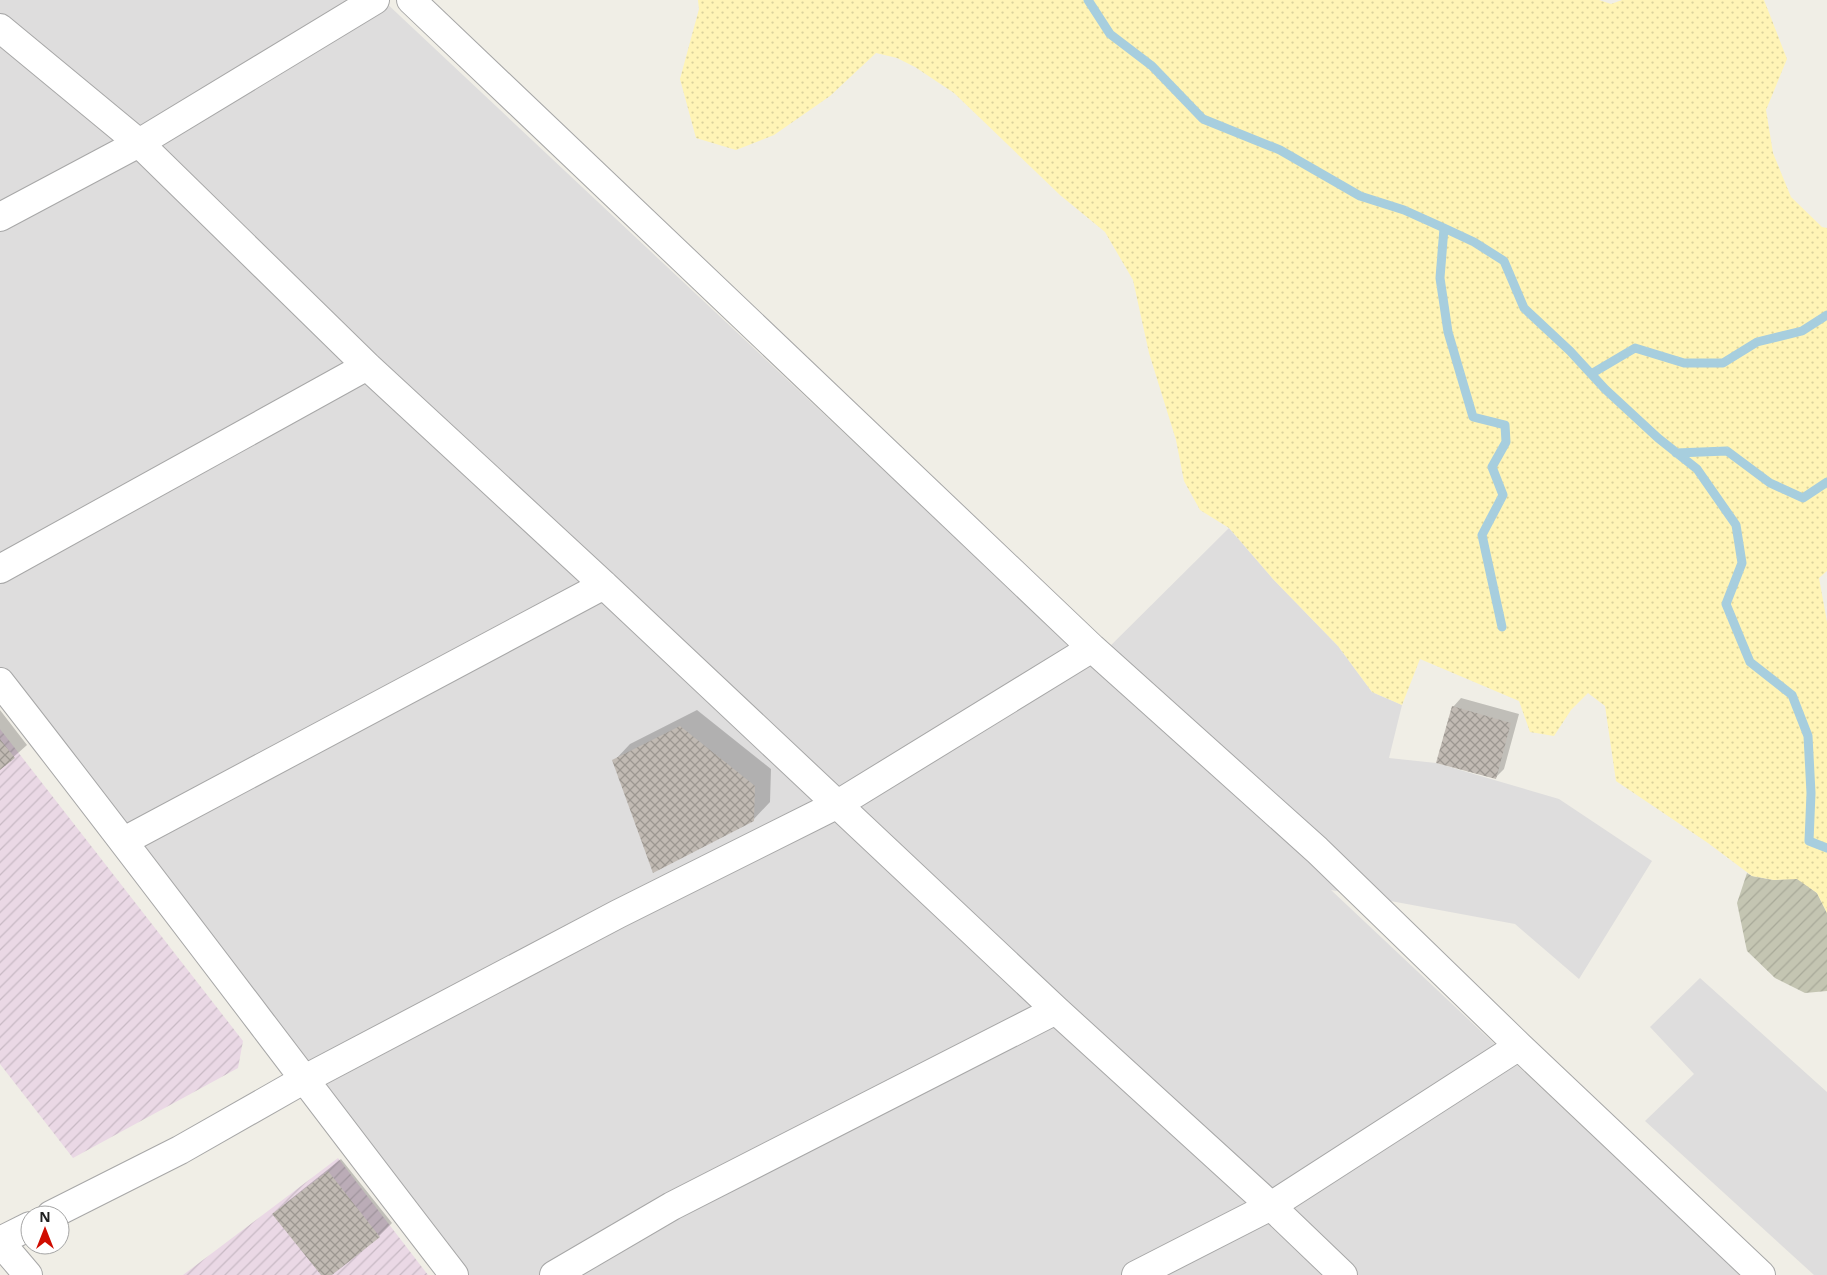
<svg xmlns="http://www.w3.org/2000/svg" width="1827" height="1275" font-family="'Open Sans',sans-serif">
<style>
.residential{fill:#dedddd}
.industrial{fill:url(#industrial-furrows)}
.construction{fill:url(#construction-furrows)}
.sand{fill:url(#sand-dots)}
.shadow{fill:#0003}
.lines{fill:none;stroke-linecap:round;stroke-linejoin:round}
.stream{stroke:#a7cede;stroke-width:9}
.building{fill:url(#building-cross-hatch)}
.minor-casing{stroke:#a7a7a7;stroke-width:30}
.minor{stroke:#fff;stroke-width:28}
</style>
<defs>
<pattern id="industrial-furrows" width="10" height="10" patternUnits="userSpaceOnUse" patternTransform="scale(1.25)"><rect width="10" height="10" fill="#ead8e5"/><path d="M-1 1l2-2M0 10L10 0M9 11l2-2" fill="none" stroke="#c8b9c4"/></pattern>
<pattern id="construction-furrows" width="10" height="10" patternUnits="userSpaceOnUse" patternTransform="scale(1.25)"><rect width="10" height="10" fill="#c4c5b2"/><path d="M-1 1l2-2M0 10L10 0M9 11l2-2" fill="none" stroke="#a8a999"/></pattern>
<pattern id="sand-dots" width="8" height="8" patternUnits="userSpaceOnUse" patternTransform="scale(1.25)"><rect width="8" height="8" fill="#fff4b6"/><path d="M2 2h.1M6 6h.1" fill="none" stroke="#dad19c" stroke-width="1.8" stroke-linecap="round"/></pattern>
<pattern id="building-cross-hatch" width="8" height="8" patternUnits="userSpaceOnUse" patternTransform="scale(1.25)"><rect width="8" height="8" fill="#c1bab3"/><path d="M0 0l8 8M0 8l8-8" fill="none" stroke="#9c9791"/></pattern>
</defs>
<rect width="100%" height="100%" fill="#f0eee6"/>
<path class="residential" d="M 0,0 L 383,0 L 1091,665 L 1229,528 L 1273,579 L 1338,646 L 1372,692 L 1402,705 L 1389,758 L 1436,763 L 1559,799 L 1652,861 L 1579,979 L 1515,924 L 1331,890 L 1740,1275 L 454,1275 L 0,682 Z
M 1700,978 L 1827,1092 L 1827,1275 L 1814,1275 L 1645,1121 L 1694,1074 L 1650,1027 Z"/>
<path class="industrial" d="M 0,729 L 243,1041 L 238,1068 L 73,1158 L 0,1064 Z
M 338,1158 L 428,1275 L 183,1275 Z"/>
<path class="construction" d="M 1747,873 L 1752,876 L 1774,880 L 1797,878 L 1817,893 L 1827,913 L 1827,991 L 1805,993 L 1775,978 L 1747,951 L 1737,903 Z"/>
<path class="sand" d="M 698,0 L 1599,0 L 1611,4 L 1622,0 L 1764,0 L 1787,59 L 1766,110 L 1773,153 L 1791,197 L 1822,227 L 1827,228 L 1827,571 L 1819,578 L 1827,622 L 1827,913 L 1817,893 L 1797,879 L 1774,880 L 1752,876 L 1708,843 L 1616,781 L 1605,706 L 1588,693 L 1571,710 L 1554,736 L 1530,732 L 1519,701 L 1420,659 L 1402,705 L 1372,692 L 1338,646 L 1273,579 L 1229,528 L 1200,510 L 1184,481 L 1176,440 L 1149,353 L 1133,280 L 1105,232 L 1060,195 L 954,93 L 915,67 L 897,58 L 876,53 L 830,96 L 774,135 L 736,150 L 696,138 L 680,79 L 699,9 Z"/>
<path class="shadow" d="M 1461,698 L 1519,714 L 1504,769 L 1495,778 L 1453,707 Z
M 0,710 L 27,745 L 0,769 Z
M 697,710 L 771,769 L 770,802 L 753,820 L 614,761 L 630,744 Z
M 341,1159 L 392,1223 L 379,1236 L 330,1275 L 322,1275 L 274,1215 L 287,1202 Z"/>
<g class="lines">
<path class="stream" d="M 1088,0 L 1110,34 L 1152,66 L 1203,119 L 1280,150 L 1360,196 L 1404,210 L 1444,228 L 1474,242 L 1504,261 L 1524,308 L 1570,351 L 1605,389 L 1658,438 L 1697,469 L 1736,525 L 1742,563 L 1726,604 L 1750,662 L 1792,695 L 1808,736 L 1811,793 L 1809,841 L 1827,848
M 1444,228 L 1440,278 L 1448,332 L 1473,417 L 1505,425 L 1506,442 L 1492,467 L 1503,495 L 1482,535 L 1502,627
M 1591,374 L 1635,348 L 1684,363 L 1723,363 L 1757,342 L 1802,331 L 1827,315
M 1676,453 L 1727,451 L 1770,483 L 1803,498 L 1827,482"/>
</g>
<path class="building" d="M 1452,706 L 1511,723 L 1496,779 L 1436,763 Z
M 680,726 L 755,786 L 754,821 L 653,873 L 612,760 Z
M 0,739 L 15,758 L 0,770 Z
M 328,1171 L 380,1237 L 332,1275 L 321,1275 L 272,1214 Z"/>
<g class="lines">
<defs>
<path id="minor" d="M 411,0 L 1092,648 L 1317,850 L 1519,1046 L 1761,1275
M 0,28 L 139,143 L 367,366 L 604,585 L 1056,1010 L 1271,1206 L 1343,1275
M 0,217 L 139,143 L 375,0
M 0,569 L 367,366
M 0,682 C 153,878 302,1078 454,1275
M 124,841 L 604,585
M 51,1215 L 180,1150 L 303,1080 L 618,914 L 838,804 L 1092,648
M 0,1241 L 30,1226
M 0,1242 L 28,1275
M 554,1275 L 672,1206 L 1056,1010
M 1136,1275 L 1271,1206 L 1519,1046"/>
</defs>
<use href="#minor" class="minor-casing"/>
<use href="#minor" class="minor"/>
</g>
<g transform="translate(45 1230)"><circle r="24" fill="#ffffff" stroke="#a6a6a6"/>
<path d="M0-4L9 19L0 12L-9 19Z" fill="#d00c00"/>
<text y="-8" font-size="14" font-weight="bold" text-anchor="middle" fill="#202020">N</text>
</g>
</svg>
